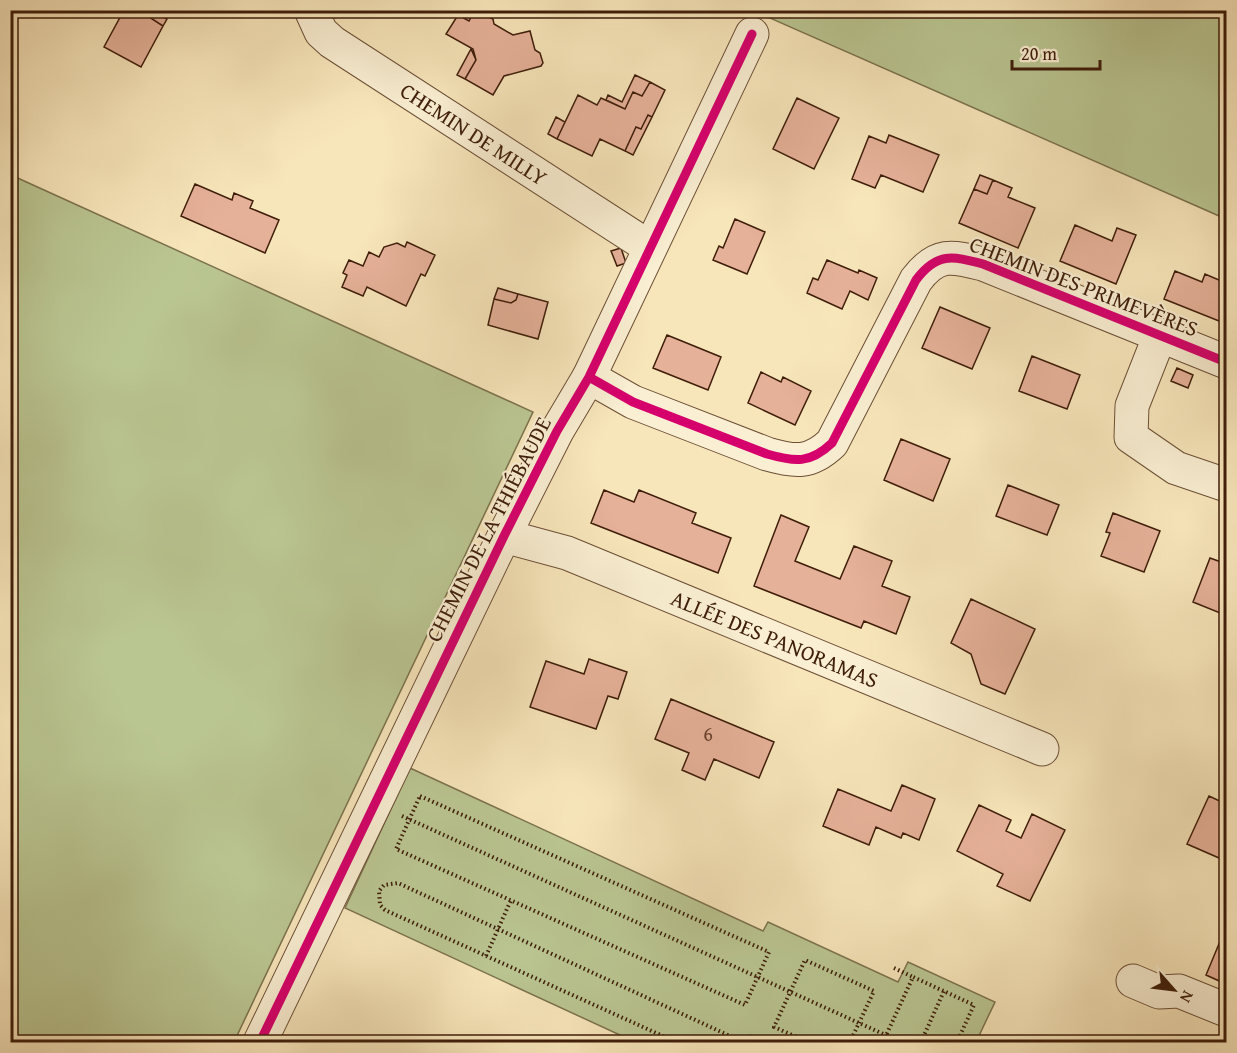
<svg xmlns="http://www.w3.org/2000/svg" width="1237" height="1053" font-family="'Gentium Book Plus',serif">
<style>
.green{fill:#bac692;stroke:#7c724e;stroke-width:1.5}
.building{fill:#e6b199;stroke:#3e1d0a;stroke-width:1.5}
.lines{fill:none;stroke-linecap:round;stroke-linejoin:round}
.minor-casing{stroke:#6c4f36;stroke-width:35}
.path{stroke:#3e1d0a;stroke-width:4;stroke-dasharray:1.5 3;stroke-linecap:butt}
.minor{stroke:#faefd3;stroke-width:33}
.cycleway-casing{stroke:#faefd3;stroke-width:13}
.cycleway{stroke:#d6006c;stroke-width:9}
.labels{text-anchor:middle;dominant-baseline:central;stroke-width:4.5;stroke-linejoin:round;paint-order:stroke}
.number-label{font-size:20px;fill:#68422e}
.street-label{font-size:22px;fill:#3e1d0a;stroke:#faefd3}
</style>
<rect width="100%" height="100%" fill="#f8e6bb"/>
<filter id="stains"><feTurbulence type="fractalNoise" baseFrequency=".00333" numOctaves="4"/><feColorMatrix values="0 0 0 0 .2 0 0 0 0 .09 0 0 0 0 .02 0 0 0 .5 -.17"/></filter>
<radialGradient id="worn" r=".72"><stop offset=".6" stop-color="#630" stop-opacity="0"/><stop offset="1" stop-color="#630" stop-opacity=".3"/></radialGradient>
<path class="green" d="M 754,11 L 1226,11 L 1226,219 Z
M 11,175 L 533,412 L 234,1042 L 11,1042 Z
M 410,768 L 763,931 L 768,922 L 898,982 L 908,962 L 995,1002 L 976,1042 L 766,1042 L 750,1035 L 747,1042 L 635,1042 L 345,908 Z"/>
<path class="building" d="M 124,10 L 149,10 L 146,15 L 163,26 L 141,67 L 104,47 Z
M 149,10 L 167,19 L 163,26 L 146,15 Z
M 460,10 L 475,10 L 469,21 L 458,15 Z
M 475,10 L 493,19 L 494,24 L 513,35 L 530,31 L 535,50 L 540,53 L 543,63 L 541,66 L 504,76 L 493,95 L 465,79 L 476,60 L 473,49 L 446,34 L 458,15 L 469,21 Z
M 471,49 L 476,60 L 465,79 L 457,75 Z
M 635,75 L 650,82 L 642,96 L 633,92 L 625,109 L 606,100 L 608,95 L 622,102 Z
M 650,82 L 665,90 L 652,117 L 648,115 L 641,129 L 636,127 L 625,151 L 600,139 L 592,156 L 557,139 L 578,95 L 597,105 L 601,98 L 625,109 L 633,92 L 642,96 Z
M 797,98 L 839,118 L 814,169 L 773,149 Z
M 648,115 L 652,117 L 633,155 L 625,151 L 636,127 L 641,129 Z
M 556,117 L 565,122 L 557,139 L 548,134 Z
M 889,135 L 939,155 L 923,192 L 881,175 L 875,188 L 852,179 L 869,136 L 886,143 Z
M 980,175 L 993,180 L 987,194 L 974,189 Z
M 993,180 L 1012,188 L 1008,197 L 1035,208 L 1018,248 L 959,223 L 974,189 L 987,194 Z
M 195,184 L 232,200 L 234,193 L 253,201 L 250,208 L 279,220 L 265,253 L 181,216 Z
M 735,219 L 765,232 L 747,274 L 713,260 L 719,246 L 723,248 Z
M 1075,225 L 1112,241 L 1117,228 L 1136,235 L 1116,284 L 1060,261 Z
M 407,242 L 435,255 L 425,276 L 421,274 L 406,306 L 367,287 L 363,296 L 342,287 L 347,275 L 343,273 L 349,260 L 363,266 L 369,252 L 379,257 L 384,247 L 397,243 L 405,247 Z
M 621,248 L 626,263 L 617,266 L 611,251 Z
M 827,260 L 858,273 L 859,270 L 877,278 L 868,300 L 850,291 L 842,309 L 807,293 L 813,278 L 818,280 Z
M 1175,271 L 1202,282 L 1205,274 L 1226,283 L 1226,317 L 1224,323 L 1164,299 Z
M 498,288 L 518,294 L 516,300 L 511,303 L 494,299 Z
M 518,294 L 548,302 L 538,339 L 488,325 L 494,299 L 511,303 L 516,300 Z
M 940,307 L 990,328 L 972,369 L 922,348 Z
M 667,335 L 721,357 L 708,390 L 653,368 Z
M 1032,356 L 1080,375 L 1067,409 L 1019,391 Z
M 1177,368 L 1193,375 L 1188,388 L 1171,381 Z
M 761,372 L 781,382 L 783,377 L 811,391 L 795,425 L 748,403 Z
M 901,439 L 950,459 L 933,501 L 884,480 Z
M 1008,485 L 1059,505 L 1047,535 L 996,516 Z
M 604,490 L 634,502 L 639,490 L 696,513 L 692,523 L 731,538 L 718,573 L 591,523 Z
M 1113,513 L 1160,531 L 1144,572 L 1101,556 L 1110,533 L 1106,532 Z
M 781,515 L 809,527 L 795,561 L 840,579 L 854,546 L 892,561 L 882,586 L 910,597 L 896,634 L 864,621 L 861,628 L 754,586 Z
M 1210,558 L 1224,563 L 1226,560 L 1225,615 L 1193,602 Z
M 971,599 L 1035,629 L 1005,694 L 981,684 L 971,654 L 951,643 Z
M 589,659 L 627,672 L 618,699 L 608,696 L 596,729 L 530,707 L 546,661 L 584,674 Z
M 671,699 L 774,742 L 759,778 L 714,759 L 705,780 L 682,770 L 689,753 L 655,739 Z
M 902,785 L 935,799 L 919,840 L 903,833 L 901,838 L 876,827 L 869,845 L 823,826 L 838,789 L 891,811 Z
M 1209,796 L 1226,804 L 1226,861 L 1187,844 Z
M 979,805 L 1011,820 L 1006,831 L 1021,838 L 1032,814 L 1065,830 L 1030,901 L 997,886 L 1003,874 L 957,851 Z
M 1226,927 L 1226,984 L 1206,975 Z"/>
<g class="lines">
<defs>
<g id="minor">
<path id="s1" d="M 311,10 L 321,32 L 332,42 L 649,247"/>
<path d="M 1160,335 L 1132,406 L 1131,437 L 1176,468 L 1226,485"/>
<path d="M 589,377 L 633,402 L 767,454 C 795,462 810,464 832,443 L 916,280 C 937,252 952,256 983,264 L 1226,362"/>
<path id="s2" d="M 504,536 L 567,553 L 1042,749"/>
<path d="M 1133,981 L 1159,992 L 1179,991 L 1226,1010"/>
<path d="M 260,1042 L 504,536 L 557,431 L 589,377 L 752,34"/>
</g>
</defs>
<use href="#minor" class="minor-casing"/>
<path class="path" d="M 420,796 L 769,952 L 745,1005 L 396,849 Z
M 402,816 L 901,1042
M 486,956 L 511,900
M 894,968 L 913,977
M 676,1042 L 385,910 L 380,905 L 379,891 L 384,885 L 398,883 L 743,1042
M 808,1042 L 774,1027 L 805,960 L 874,991 L 850,1042
M 883,1042 L 913,977 L 974,1005 L 957,1042
M 921,1042 L 944,991"/>
<use href="#minor" class="minor"/>
<defs>
<path id="cycleway" d="M 589,377 L 633,402 L 767,454 C 795,462 810,464 832,443 L 916,280 C 937,252 952,256 983,264 L 1226,362
M 260,1042 L 504,536 L 557,431 L 589,377 L 752,34"/>
</defs>
<use href="#cycleway" class="cycleway-casing"/>
<use href="#cycleway" class="cycleway"/>
</g>
<g class="labels">
<g class="number-label">
<text x="708" y="733">6</text>
</g>
<g class="street-label">
<text stroke="none"><textPath href="#s1" startOffset="208">CHEMIN DE MILLY</textPath></text>
<text transform="translate(1084 286) rotate(21)">CHEMIN DES PRIMEVÈRES</text>
<text transform="translate(488 529) rotate(-63)">CHEMIN DE LA THIÉBAUDE</text>
<text stroke="none"><textPath href="#s2" startOffset="290">ALLÉE DES PANORAMAS</textPath></text>
</g>
</g>
<rect width="1237" height="1053" fill="none" stroke="#f8e6bb" stroke-width="36"/>
<rect x="12" y="12" width="1213" height="1029" fill="none" stroke="#3e1d0a" stroke-width="3"/>
<rect x="18" y="18" width="1201" height="1017" fill="none" stroke="#3e1d0a" stroke-width="1.5"/>
<g transform="translate(1174 990) rotate(118)" stroke="#faefd3" stroke-width="4.5" paint-order="stroke">
<path d="M0-4.5L10 22L0 15L-10 22Z" fill="#3e1d0a"/>
<text y="-9" font-size="16" font-weight="bold" text-anchor="middle" fill="#3e1d0a">N</text>
</g>
<path d="M1012 60v9h88v-9" fill="none" stroke="#3e1d0a" stroke-width="3"/>
<text x="1021" y="60" font-size="18" fill="#3e1d0a" stroke="#faefd3" stroke-width="4.5" paint-order="stroke">20 m</text>
<rect width="100%" height="100%" filter="url(#stains)"/>
<rect width="100%" height="100%" fill="url(#worn)"/>
</svg>
